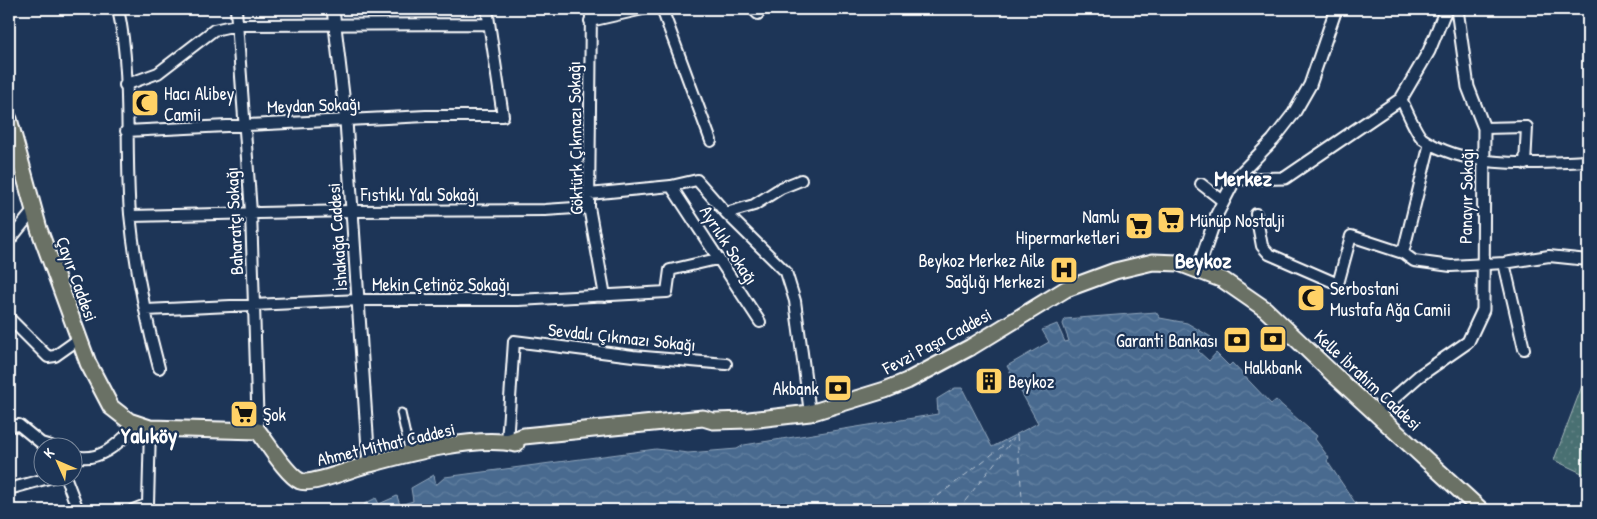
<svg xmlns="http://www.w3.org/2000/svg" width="1597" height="519" font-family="'Patrick Hand',sans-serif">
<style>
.park{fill:url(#park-dots);stroke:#a4b7b8}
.water{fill:url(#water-waves);stroke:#91a6bc}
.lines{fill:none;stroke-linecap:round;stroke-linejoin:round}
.ferry{stroke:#b6c3d2;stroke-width:1;stroke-dasharray:6 5;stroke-linecap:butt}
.pedestrian-casing{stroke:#fff;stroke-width:11}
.minor-casing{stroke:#fff;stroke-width:14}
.tertiary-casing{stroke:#fff;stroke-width:15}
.primary-casing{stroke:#fff;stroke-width:19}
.pedestrian{stroke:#1d3557;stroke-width:7}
.minor{stroke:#1d3557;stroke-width:10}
.tertiary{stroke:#1d3557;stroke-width:11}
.primary{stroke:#6b7165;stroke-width:15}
.labels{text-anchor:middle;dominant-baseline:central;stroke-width:4.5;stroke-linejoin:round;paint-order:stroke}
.poi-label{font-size:18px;fill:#fff;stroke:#1d3557;text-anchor:start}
.street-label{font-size:18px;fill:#fff;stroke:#1d3557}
.district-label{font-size:22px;font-weight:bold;fill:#fff;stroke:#1d3557}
</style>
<defs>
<pattern id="park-dots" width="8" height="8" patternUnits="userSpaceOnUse" patternTransform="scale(1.25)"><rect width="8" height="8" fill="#4a6f72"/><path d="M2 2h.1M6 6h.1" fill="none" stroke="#658587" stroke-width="1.8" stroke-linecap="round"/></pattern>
<pattern id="water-waves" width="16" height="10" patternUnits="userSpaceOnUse" patternTransform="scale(1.25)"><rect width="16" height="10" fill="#486a8f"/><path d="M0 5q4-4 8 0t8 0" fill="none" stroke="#6380a0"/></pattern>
</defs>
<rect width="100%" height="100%" fill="#1d3557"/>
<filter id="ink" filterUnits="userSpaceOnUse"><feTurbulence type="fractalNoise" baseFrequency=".02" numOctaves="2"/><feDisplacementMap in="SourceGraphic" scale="10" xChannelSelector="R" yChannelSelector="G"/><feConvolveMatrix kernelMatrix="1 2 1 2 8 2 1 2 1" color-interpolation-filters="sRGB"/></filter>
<g filter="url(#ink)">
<path class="park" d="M 1588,370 L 1588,476 L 1554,460 Z"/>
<path class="water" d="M 1156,312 L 1160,318 L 1187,323 L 1211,337 L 1198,351 L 1209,361 L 1216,353 L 1229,366 L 1232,363 L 1271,404 L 1276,400 L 1317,436 L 1315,439 L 1329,458 L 1327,461 L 1360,510 L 367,510 L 364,504 L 376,498 L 379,504 L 397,496 L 400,505 L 413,501 L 411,488 L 434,475 L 436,485 L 445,477 L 656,449 L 688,453 L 737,449 L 744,445 L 938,414 L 937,399 L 955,388 L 962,388 L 992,447 L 1038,423 L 1007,366 L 1049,342 L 1042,330 L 1057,324 L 1065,342 L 1069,341 L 1063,324 L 1065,319 Z"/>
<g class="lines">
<path class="ferry" d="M 1017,435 L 1023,510
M 920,510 L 1017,435
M 958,510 L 1015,437"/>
<defs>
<path id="pedestrian" d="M 401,413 L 410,454"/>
<path id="minor" d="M 118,9 C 132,71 125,149 130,214 C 135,265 146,320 159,368
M 236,9 L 251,212 L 258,431
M 591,9 L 589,207 L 605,296
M 662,9 L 711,141
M 753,9 L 758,14
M 590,21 L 643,9
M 125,85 L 158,73 L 214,30 L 236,25 L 488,24
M 1401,99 C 1406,108 1416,134 1423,139 C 1467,170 1538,163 1588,161
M 1484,128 L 1527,127 L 1525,164
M 126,131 L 426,116 L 503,116 L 487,9
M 1201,184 L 1223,201
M 671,186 L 760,322
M 589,194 L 671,186 L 697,180 L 726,213 L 786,272 L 795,301 L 810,413
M 726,213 L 754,205 L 781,188 L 801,180
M 1256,214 L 1262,246 L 1269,254 L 1338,284 L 1351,236 L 1403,253 L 1414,261 L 1451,266 L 1504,263 L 1549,256 L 1588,260
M 131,216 L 352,211 L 545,210 L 589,207
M 9,241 L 34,210
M 1403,253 L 1430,143
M 1504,263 L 1524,349
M 146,310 L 359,300 L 518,300 L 667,292 L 670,270 L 717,259
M 9,318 L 48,357 L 55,356 L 79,339
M 9,426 L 19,425 L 41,443 L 51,446
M 507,442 L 514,341 L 633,356 L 726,364
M 72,455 C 99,465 121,441 137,425
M 65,476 L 78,510
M 9,489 L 56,476
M 133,510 L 148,504 L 150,428"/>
<path id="tertiary" d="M 333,9 L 346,121 L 369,464
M 1235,179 L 1285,178 L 1401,99 L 1429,51 L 1446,9
M 1198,269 L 1217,214 L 1235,179 L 1273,140 L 1294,113 L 1310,85 L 1336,9
M 1376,414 L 1419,376 L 1468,342 L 1483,310 L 1484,128 L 1468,87 L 1457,9"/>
<path id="primary" d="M 9,119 L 39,229 L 88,363 L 111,407 L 129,421 L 150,428 L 258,431 C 268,444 287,475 300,481 C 312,486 355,467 370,464 C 410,453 476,435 516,444
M 507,442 L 524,436 L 703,418 L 713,421 L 749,420 L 810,413 L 885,390 L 907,381 L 971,347 L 1066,289 L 1115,271 L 1153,262 L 1179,263 L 1223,280 L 1265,309 L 1334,375 L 1481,510"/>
</defs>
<use href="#pedestrian" class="pedestrian-casing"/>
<use href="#minor" class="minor-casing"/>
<use href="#tertiary" class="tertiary-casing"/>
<use href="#primary" class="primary-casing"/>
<use href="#pedestrian" class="pedestrian"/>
<use href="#minor" class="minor"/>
<use href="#tertiary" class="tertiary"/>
<use href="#primary" class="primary"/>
</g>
</g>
<defs>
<symbol id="mosque-square" viewBox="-11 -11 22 22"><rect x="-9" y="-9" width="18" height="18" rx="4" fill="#ffd166" stroke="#1d3557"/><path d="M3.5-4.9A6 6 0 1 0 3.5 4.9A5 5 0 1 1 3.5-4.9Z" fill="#111"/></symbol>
<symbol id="supermarket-square" viewBox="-11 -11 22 22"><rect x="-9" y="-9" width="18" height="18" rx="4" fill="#ffd166" stroke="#1d3557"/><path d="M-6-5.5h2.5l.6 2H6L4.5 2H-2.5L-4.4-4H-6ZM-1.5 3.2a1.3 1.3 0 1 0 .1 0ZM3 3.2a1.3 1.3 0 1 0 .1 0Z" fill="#111"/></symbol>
<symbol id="hospital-square" viewBox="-11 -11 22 22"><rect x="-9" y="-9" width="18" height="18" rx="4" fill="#ffd166" stroke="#1d3557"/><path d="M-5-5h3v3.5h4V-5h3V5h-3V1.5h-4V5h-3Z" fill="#111"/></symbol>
<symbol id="bank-square" viewBox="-11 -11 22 22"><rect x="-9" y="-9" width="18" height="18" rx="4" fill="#ffd166" stroke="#1d3557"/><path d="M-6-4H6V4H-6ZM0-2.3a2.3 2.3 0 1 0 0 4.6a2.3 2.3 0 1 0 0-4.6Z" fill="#111"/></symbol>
<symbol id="building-square" viewBox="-11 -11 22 22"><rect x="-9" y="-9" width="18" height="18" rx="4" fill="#ffd166" stroke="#1d3557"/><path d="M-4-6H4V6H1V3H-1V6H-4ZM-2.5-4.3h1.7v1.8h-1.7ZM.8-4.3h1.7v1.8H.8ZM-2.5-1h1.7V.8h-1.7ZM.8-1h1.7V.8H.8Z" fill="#111"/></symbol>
</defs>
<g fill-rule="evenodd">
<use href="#mosque-square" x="129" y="87" width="32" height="32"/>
<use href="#supermarket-square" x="1155" y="204" width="32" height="32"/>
<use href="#supermarket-square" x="1123" y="210" width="32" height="32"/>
<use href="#hospital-square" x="1048" y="254" width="32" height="32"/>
<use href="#mosque-square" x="1295" y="282" width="32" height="32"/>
<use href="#bank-square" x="1257" y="323" width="32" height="32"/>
<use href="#bank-square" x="1221" y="324" width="32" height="32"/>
<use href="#building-square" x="973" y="365" width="32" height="32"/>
<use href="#bank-square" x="822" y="372" width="32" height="32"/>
<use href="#supermarket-square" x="228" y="398" width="32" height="32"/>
</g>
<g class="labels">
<g class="poi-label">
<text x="164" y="93">Hacı Alibey<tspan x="164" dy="21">Camii</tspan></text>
<text x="1120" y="216" text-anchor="end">Namlı<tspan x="1120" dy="21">Hipermarketleri</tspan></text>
<text x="1190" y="220">Münüp Nostalji</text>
<text x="1045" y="260" text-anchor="end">Beykoz Merkez Aile<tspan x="1045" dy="21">Sağlığı Merkezi</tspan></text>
<text x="1330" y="288">Serbostani<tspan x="1330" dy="21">Mustafa Ağa Camii</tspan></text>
<text x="1218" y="340" text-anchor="end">Garanti Bankası</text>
<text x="1273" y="367" text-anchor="middle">Halkbank</text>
<text x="1008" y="381">Beykoz</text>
<text x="819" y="388" text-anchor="end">Akbank</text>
<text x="263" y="414">Şok</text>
</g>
<g class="street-label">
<text transform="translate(314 105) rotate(-2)">Meydan Sokağı</text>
<text transform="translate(575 138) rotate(-91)">Göktürk Çıkmazı Sokağı</text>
<text x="420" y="194">Fıstıklı Yalı Sokağı</text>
<text transform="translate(1466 196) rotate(-89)">Panayır Sokağı</text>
<text transform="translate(234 221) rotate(-93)">Baharatçı Sokağı</text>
<text transform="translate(337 237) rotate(-94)">İshakağa Caddesi</text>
<text transform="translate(729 245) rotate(57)">Ayrılık Sokağı</text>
<text transform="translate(77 279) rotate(70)">Çayır Caddesi</text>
<text x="441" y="284">Mekin Çetinöz Sokağı</text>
<text transform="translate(622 337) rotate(6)">Sevdalı Çıkmazı Sokağı</text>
<text transform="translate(937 341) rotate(-28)">Fevzi Paşa Caddesi</text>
<text transform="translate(1368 380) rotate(43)">Kelle İbrahim Caddesi</text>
<text transform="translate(386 444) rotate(-13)">Ahmet Mithat Caddesi</text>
</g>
<g class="district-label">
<text x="1243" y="178">Merkez</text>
<text x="1203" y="260">Beykoz</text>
<text x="149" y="435">Yalıköy</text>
</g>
</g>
<rect width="1597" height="519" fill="none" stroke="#1d3557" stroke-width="30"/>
<rect x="15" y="15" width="1567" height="489" fill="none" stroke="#fff" stroke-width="2" filter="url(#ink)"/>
<g transform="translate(58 462) rotate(315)"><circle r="24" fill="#1d3557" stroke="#77869a"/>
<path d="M0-4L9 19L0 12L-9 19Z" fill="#ffd166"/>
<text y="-8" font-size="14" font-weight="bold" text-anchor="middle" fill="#ffffff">K</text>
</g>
</svg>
